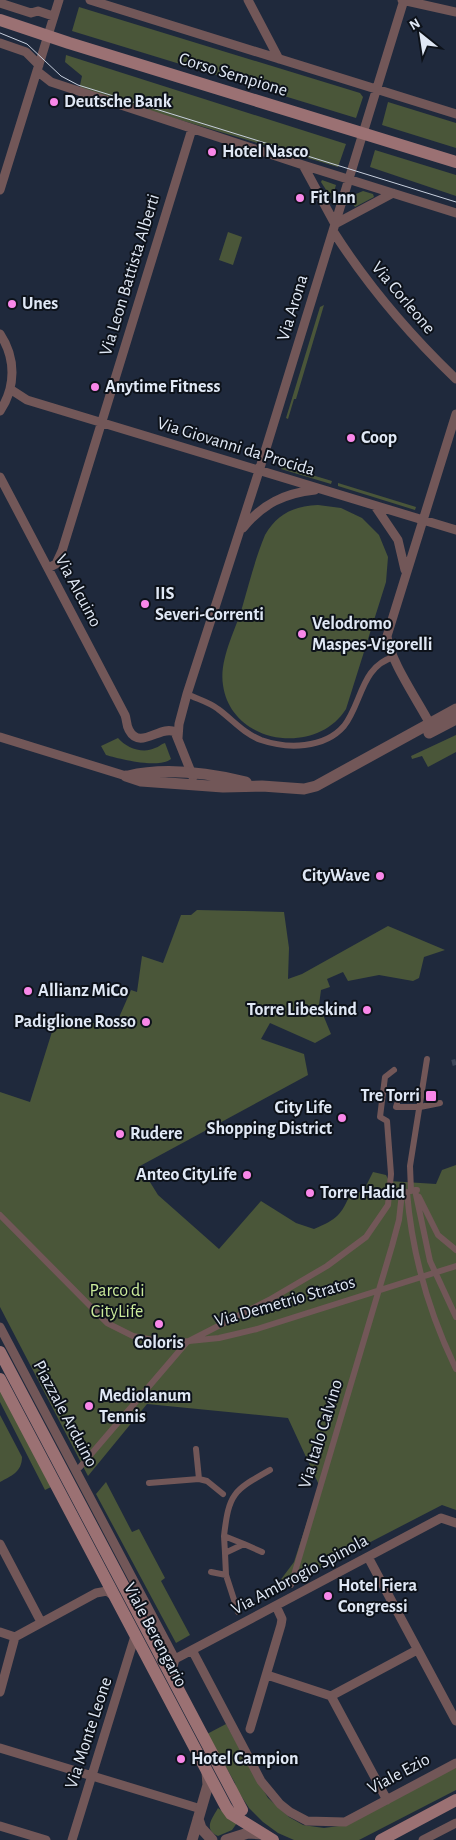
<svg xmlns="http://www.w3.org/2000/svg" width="456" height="1840" font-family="'Alegreya Sans',sans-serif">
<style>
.green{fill:#4a5639}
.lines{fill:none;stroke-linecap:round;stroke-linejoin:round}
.pedestrian-tunnel{stroke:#3c4658;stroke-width:6;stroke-dasharray:6 3;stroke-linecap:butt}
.pedestrian{stroke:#725758;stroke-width:6}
.minor{stroke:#725758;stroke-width:9}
.tertiary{stroke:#725758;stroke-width:11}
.secondary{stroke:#9b7173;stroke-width:12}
.tram{stroke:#c7cfdd;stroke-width:1}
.poi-dot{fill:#f987e9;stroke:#0d121a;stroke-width:2}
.labels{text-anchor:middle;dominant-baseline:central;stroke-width:4;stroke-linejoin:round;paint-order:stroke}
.street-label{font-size:18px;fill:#e0e8f5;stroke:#0d121a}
.poi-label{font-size:18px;font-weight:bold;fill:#e0e8f5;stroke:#0d121a;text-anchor:start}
.park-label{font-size:18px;fill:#cbeb9b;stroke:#0d121a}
</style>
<rect width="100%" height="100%" fill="#1f293c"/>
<path class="green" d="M 79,7 L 360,93 L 363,97 L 356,118 L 72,31 Z
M 66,55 L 346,144 L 338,167 L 79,90 L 82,76 L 65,62 Z
M 388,102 L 456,123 L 456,148 L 382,125 Z
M 375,150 L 456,175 L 456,196 L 370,167 Z
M 322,180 L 336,185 L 332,199 L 321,182 Z
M 363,191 L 373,194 L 374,197 L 355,207 L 353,204 L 356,194 Z
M 228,232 L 242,237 L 233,265 L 219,260 Z
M 324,305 L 296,399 L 294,399 L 288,419 L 286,418 L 320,307 Z
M 282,466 L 332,481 L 331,484 L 281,469 Z
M 338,483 L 416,507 L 415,510 L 338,486 Z
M 318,505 L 341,508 L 362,518 L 379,535 L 388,557 L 386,582 L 346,709 C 316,757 231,744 223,685 C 219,660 235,631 242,608 C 249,584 255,559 265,535 C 277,514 294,506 318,505 Z
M 456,735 L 456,752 L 428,767 L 422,756 L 412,759 L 411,756 Z
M 118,738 C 126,748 143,754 155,748 C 159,747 161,744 165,743 L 171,759 C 159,769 120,759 106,755 L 101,746 Z
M 197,910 L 284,912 L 289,948 L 288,979 L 302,974 L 388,926 L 445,950 L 424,957 L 419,978 L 413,981 L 379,975 L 348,981 L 343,972 L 327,979 L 330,987 L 321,990 L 319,1005 L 331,1034 L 315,1043 L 270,1023 L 261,1039 L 304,1054 L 308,1075 L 140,1166 L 158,1195 L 219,1249 L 261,1201 L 296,1223 L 314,1229 C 337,1219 341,1216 351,1192 L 363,1192 L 373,1172 L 386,1175 L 389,1181 L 436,1184 L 442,1170 L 456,1165 L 456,1510 L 442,1505 L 270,1594 L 294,1562 L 319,1485 L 288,1418 L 147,1404 L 88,1476 L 0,1307 L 0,1092 L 30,1102 L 56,1019 L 69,1016 L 114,1029 L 131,990 L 137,992 L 142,956 L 163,963 L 181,915 L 191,915 Z
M 0,1390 L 51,1487 L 45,1490 L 0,1402 Z
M 0,1415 L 22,1457 C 22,1472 11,1476 0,1482 Z
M 106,1482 L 132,1532 L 139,1529 L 165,1578 L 161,1581 L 190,1635 L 176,1643 L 96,1494 Z
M 226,1724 L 268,1798 L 289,1817 L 303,1825 L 324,1828 L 346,1825 L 456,1767 L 456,1790 L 359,1840 L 294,1840 L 278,1833 L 263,1822 L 249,1808 L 236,1788 L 235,1783 L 207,1734 Z
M 218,1808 L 237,1823 L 232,1830 L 218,1836 C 203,1829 212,1819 218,1808 Z"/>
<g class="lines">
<path class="pedestrian-tunnel" d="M 452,1063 L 456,1062"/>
<path class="pedestrian" d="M 187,694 C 197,699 209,702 218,709 C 233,720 243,733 261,740 C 287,749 324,749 344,726 C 362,703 361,666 394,657
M 397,1104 L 396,1107 L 420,1107 L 440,1103
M 417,1190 L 415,1190 L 430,1261 L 456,1317
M 411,1191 L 410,1166 L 427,1059
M 419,1197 L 438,1235 L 456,1250
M 0,1215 L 107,1323 L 133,1336 L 169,1343 L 219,1338 L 257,1329 L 456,1266
M 196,1449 L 199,1479
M 80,1467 L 187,1342 L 269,1300 L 327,1266 L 366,1237 L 388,1205 L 391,1174 L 387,1121 L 380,1117 L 385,1077 L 394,1070
M 149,1483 L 199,1479 L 207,1481 L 223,1494
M 224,1536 C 229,1493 233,1491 270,1470
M 225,1553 L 224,1536 L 244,1544
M 211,1572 L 226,1575
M 291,1585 L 392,1246 L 399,1220 L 402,1193 L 407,1192 C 412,1255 429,1313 456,1369
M 238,1612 L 226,1575 L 225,1553 L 244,1544 L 262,1552"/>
<path class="minor" d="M 90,0 L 456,114
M 248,0 L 279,59
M 402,0 L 456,12
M 0,3 L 31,13 L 38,11 L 53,16
M 0,43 L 26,52 L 39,65
M 37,71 L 51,82 L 303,165 L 456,213
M 303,165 L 335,224
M 0,190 L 59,0
M 335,224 L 393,193
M 333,231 C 368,286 409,334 456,379
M 0,334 C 16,358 16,387 0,411
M 10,389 L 27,400 L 456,530
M 0,477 L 125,715 C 127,720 126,725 129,730 C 140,751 161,724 175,732 L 193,777
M 375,506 L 398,540 L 405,570
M 243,528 C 262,504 285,493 315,490
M 48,568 L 56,564 L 62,551 L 192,129
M 430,724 C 418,701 389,659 387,636 L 456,414
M 0,737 L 126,776
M 178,738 L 179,724 L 187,694 L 259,471 L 404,0
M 0,1327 L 175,1659 L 171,1674
M 0,1544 L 41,1622
M 368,1557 L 456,1721
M 0,1632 L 15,1637
M 15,1637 L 96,1593 L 107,1591 L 114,1596
M 192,1650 L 261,1781 L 280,1804 L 290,1812 L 307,1821 L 345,1822 L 456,1763
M 175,1659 L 441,1518 L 456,1523
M 267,1675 L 331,1696 L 417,1650
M 0,1692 L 15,1637
M 331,1696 L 387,1800
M 250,1729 L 281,1625 L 282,1619 L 276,1606
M 0,1748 L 201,1809
M 0,1826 L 46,1840
M 72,1840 L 135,1636
M 423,1840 L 456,1823"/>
<path class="tertiary" d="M 429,733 L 456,719
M 126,776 L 141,781 L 223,787 L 262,786 L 304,789 L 316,786 L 456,709
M 128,776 C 165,767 209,773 246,782
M 198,1819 L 201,1828 L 212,1840
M 192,1840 L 208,1785 L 207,1772
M 226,1840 L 248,1833 L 262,1834"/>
<path class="secondary" d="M 0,20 L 69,43 L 456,162
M 0,1352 L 242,1810
M 0,1379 L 226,1807 L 231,1814 L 273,1840
M 381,1840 L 456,1800"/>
<path class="tram" d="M 0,33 L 27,44 L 61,76 L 78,85 L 456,202"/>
</g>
<g class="poi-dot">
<circle cx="54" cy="102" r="5"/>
<circle cx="212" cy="152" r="5"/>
<circle cx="300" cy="198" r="5"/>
<circle cx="12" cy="304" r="5"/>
<circle cx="95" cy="387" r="5"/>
<circle cx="351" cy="438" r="5"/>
<circle cx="145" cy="604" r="5"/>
<circle cx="302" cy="634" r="5"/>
<circle cx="380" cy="876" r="5"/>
<circle cx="28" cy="991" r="5"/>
<circle cx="367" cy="1010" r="5"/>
<circle cx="146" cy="1022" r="5"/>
<rect x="425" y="1090" width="12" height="12" rx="2.5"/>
<circle cx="342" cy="1118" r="5"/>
<circle cx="120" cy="1134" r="5"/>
<circle cx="247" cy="1175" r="5"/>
<circle cx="310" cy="1193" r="5"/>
<circle cx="159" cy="1324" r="5"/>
<circle cx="89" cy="1406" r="5"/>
<circle cx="328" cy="1596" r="5"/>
<circle cx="181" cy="1759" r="5"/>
</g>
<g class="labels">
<g class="street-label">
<text transform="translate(233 75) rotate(17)">Corso Sempione</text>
<text transform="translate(130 275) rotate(-73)">Via Leon Battista Alberti</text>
<text transform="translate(403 298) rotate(50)">Via Corleone</text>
<text transform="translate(293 308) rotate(-73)">Via Arona</text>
<text transform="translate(236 447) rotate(17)">Via Giovanni da Procida</text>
<text transform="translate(78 591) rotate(62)">Via Alcuino</text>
<text transform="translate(285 1302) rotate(-16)">Via Demetrio Stratos</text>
<text transform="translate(65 1414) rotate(62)">Piazzale Arduino</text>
<text transform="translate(321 1434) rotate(-73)">Via Italo Calvino</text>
<text transform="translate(300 1575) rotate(-28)">Via Ambrogio Spinola</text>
<text transform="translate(155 1635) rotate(62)">Viale Berengario</text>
<text transform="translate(89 1733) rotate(-72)">Via Monte Leone</text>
<text transform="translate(399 1774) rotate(-28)">Viale Ezio</text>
</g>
<g class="poi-label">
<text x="64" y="102">Deutsche Bank</text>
<text x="222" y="152">Hotel Nasco</text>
<text x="310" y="198">Fit Inn</text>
<text x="22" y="304">Unes</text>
<text x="105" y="387">Anytime Fitness</text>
<text x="361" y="438">Coop</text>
<text x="155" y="594">IIS<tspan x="155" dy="21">Severi-Correnti</tspan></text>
<text x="312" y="624">Velodromo<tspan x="312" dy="21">Maspes-Vigorelli</tspan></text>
<text x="370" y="876" text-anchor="end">CityWave</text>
<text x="38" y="991">Allianz MiCo</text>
<text x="357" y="1010" text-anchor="end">Torre Libeskind</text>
<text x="136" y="1022" text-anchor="end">Padiglione Rosso</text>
<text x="420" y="1096" text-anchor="end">Tre Torri</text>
<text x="332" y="1108" text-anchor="end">City Life<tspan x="332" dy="21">Shopping District</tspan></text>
<text x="130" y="1134">Rudere</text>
<text x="237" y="1175" text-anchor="end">Anteo CityLife</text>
<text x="320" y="1193">Torre Hadid</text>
<text x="159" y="1343" text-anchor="middle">Coloris</text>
<text x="99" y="1396">Mediolanum<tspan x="99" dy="21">Tennis</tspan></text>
<text x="338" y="1586">Hotel Fiera<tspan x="338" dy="21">Congressi</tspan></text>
<text x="191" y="1759">Hotel Campion</text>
</g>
<g class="park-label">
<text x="117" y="1291">Parco di<tspan x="117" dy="21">CityLife</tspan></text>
</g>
</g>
<g transform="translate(421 35) rotate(330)" stroke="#0d121a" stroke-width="4" paint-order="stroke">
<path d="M0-4L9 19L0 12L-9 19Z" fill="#e0e8f5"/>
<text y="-8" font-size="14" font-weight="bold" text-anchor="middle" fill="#e0e8f5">N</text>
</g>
</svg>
